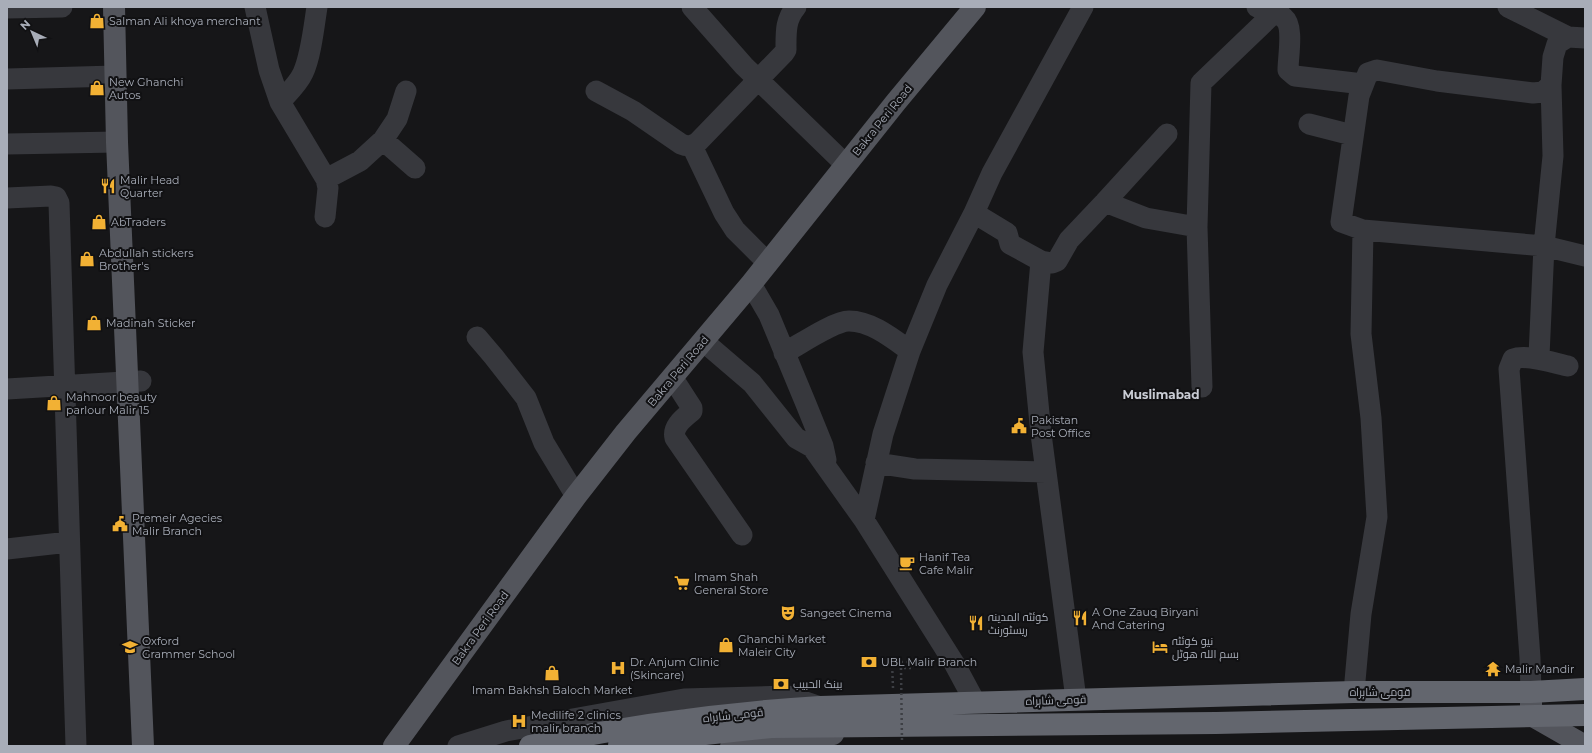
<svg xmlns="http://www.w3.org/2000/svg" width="1592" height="753" font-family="Montserrat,Cairo,sans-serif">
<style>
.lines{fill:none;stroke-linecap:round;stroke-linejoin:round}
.path{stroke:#3d3f44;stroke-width:2.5;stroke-dasharray:2 3;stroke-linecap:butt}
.minor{stroke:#37383d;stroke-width:21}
.major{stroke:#53555c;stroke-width:22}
.highway{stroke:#63666e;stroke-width:22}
.path-bridge{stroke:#3d3f44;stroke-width:2.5;stroke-dasharray:2 3;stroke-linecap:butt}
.labels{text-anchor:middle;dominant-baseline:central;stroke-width:4;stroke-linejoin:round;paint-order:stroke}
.poi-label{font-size:11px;fill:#a8adb8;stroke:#111113;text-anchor:start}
.street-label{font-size:11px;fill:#a8adb8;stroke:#111113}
.neighbourhood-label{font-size:12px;font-weight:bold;fill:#c9ccd4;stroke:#111113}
</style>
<rect width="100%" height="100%" fill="#161618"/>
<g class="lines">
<path class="path" d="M 893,688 L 892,662 L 913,662 L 913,668 L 901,668"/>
<path class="minor" d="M 255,7 L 269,70 L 280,102 L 326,179 L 328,188 L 325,217
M 692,7 L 744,66 L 846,165
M 1257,7 C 1266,10 1277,11 1284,18 C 1294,26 1288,57 1288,70 L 1295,76 L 1363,84
M 1508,7 L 1568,37
M 7,8 L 62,7
M 1585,38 L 1568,37 L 1557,44 L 1553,57 L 1551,85 L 1543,92 L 1533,93 L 1437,81 L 1377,70 L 1368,73 L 1359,96 L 1341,222 L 1363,230 L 1544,246 L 1585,256
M 7,79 L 115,76
M 596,91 L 633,111 L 681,144 C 688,147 691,146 697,143 L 784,53 L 786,50 C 786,33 785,20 796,7
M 280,102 C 288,93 298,84 303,73 C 311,56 314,26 317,7
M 1309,124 L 1352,135
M 383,140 L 415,168
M 7,144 L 117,142
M 692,146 L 724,213 L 735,230 L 768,263
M 326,179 L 360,161 L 383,140 L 397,119 L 406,91
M 7,198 L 51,196 L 56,197 L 59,203 L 76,746
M 1105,202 L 1146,218 L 1197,227
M 974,213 L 992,173 L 1083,7
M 1041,261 L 1052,263 L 1057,261 L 1069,240 L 1105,202 L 1167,134
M 751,284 L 769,315 L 806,404 L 823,446 L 826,460
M 477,337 L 494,357 L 526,398 L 544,443 L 576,496
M 703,341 L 752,383 L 796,438 L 812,447 L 864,520
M 784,353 C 799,345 834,321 849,321 C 871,321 892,338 910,351
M 1539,356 L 1544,246 L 1553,156 L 1551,85
M 672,377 L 692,408 L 692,411 C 684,418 672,426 675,438 L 742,535
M 1202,387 L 1197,227 L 1201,83 L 1275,12 L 1279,7
M 7,389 L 141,381
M 876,463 L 915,469 L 1046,472
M 7,549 L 69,542
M 1354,692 L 1361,614 L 1377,517 L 1371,418 L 1361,334 L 1363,230
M 1531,692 L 1530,658 L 1509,369 L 1513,359 C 1526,354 1554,363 1568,366
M 975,702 L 954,663 L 864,520 L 883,434 L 910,351 L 937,285 L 974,213 L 1007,233 L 1010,244 L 1041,261 L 1033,352 L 1041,434 L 1076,699
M 458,746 L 506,731 L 684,699 L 788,696 L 820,707"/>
<path class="major" d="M 114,7 L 117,142 L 143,746
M 1531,692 L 1531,715 L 1580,743 L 1585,745
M 394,746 L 576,496 L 626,432 L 751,284 L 896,102 L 975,7
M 731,746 L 833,734"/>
<path class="highway" d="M 530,746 C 626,726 723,713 820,707 L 1354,692 L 1531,692 L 1585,689
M 619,746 L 668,738 L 771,727 L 1216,723 L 1585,715"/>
<path class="path-bridge" d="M 901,668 L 902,742"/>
</g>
<defs>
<symbol id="shop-bare" viewBox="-9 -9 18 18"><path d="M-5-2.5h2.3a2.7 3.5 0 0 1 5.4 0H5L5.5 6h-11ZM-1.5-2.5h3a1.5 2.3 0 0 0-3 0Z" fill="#f2b134" stroke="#111113" stroke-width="2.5" paint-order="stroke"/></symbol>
<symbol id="restaurant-bare" viewBox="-9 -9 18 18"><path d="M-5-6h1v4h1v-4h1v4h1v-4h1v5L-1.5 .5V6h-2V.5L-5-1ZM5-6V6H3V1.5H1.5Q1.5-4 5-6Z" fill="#f2b134" stroke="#111113" stroke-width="2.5" paint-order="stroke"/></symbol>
<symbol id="civic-bare" viewBox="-9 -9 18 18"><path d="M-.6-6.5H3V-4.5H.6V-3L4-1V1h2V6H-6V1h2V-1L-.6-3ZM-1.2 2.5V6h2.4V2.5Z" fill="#f2b134" stroke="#111113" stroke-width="2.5" paint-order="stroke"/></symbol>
<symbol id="cafe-bare" viewBox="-9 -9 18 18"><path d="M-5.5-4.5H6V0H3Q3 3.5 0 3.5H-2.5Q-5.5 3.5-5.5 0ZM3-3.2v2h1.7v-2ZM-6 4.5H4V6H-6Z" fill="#f2b134" stroke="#111113" stroke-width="2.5" paint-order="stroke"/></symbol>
<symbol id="supermarket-bare" viewBox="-9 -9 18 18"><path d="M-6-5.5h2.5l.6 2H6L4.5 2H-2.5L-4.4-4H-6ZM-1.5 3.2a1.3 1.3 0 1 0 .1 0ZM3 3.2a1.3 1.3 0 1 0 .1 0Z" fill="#f2b134" stroke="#111113" stroke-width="2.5" paint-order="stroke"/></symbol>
<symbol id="theatre-bare" viewBox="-9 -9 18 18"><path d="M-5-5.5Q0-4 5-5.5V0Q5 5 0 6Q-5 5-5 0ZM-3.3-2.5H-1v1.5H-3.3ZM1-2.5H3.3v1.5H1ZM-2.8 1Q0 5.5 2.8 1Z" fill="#f2b134" stroke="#111113" stroke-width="2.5" paint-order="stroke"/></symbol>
<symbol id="school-bare" viewBox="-9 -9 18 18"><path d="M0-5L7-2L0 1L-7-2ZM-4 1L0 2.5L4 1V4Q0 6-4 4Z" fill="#f2b134" stroke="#111113" stroke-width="2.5" paint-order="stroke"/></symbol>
<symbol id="hotel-bare" viewBox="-9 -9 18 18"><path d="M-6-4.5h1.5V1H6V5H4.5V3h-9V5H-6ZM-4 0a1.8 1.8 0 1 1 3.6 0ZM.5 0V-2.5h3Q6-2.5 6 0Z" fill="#f2b134" stroke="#111113" stroke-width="2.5" paint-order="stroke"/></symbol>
<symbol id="bank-bare" viewBox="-9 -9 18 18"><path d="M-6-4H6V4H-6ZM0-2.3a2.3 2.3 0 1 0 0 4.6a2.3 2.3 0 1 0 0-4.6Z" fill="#f2b134" stroke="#111113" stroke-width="2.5" paint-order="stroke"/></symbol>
<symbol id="hospital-bare" viewBox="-9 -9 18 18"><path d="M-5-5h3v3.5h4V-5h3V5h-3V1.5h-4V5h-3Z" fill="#f2b134" stroke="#111113" stroke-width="2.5" paint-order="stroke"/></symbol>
<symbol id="temple-bare" viewBox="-9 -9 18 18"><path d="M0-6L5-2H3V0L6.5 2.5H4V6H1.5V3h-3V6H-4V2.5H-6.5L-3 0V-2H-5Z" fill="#f2b134" stroke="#111113" stroke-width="2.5" paint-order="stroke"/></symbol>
</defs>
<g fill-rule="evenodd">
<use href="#shop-bare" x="86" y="10" width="22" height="22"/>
<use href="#shop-bare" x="86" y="77" width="22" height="22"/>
<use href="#restaurant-bare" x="97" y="175" width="22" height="22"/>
<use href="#shop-bare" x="88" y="211" width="22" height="22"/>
<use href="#shop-bare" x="76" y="248" width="22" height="22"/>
<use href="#shop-bare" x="83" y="312" width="22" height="22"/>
<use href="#shop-bare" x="43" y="392" width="22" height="22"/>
<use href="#civic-bare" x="1008" y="415" width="22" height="22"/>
<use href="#civic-bare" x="109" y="513" width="22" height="22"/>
<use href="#cafe-bare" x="896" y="552" width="22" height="22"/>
<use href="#supermarket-bare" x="671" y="572" width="22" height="22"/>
<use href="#theatre-bare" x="777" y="602" width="22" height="22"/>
<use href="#restaurant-bare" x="1069" y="607" width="22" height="22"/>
<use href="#restaurant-bare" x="965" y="612" width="22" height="22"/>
<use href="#shop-bare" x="715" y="634" width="22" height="22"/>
<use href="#school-bare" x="119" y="636" width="22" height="22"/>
<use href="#hotel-bare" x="1149" y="636" width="22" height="22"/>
<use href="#bank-bare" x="858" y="651" width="22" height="22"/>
<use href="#hospital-bare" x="607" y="657" width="22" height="22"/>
<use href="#temple-bare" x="1482" y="658" width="22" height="22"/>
<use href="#shop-bare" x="541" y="662" width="22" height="22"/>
<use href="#bank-bare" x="770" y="673" width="22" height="22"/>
<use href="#hospital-bare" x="508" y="710" width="22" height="22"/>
</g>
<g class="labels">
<g class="poi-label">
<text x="109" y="21">Salman Ali khoya merchant</text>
<text x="109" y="82">New Ghanchi<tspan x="109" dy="13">Autos</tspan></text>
<text x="120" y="180">Malir Head<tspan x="120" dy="13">Quarter</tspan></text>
<text x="111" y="222">AbTraders</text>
<text x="99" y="253">Abdullah stickers<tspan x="99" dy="13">Brother's</tspan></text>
<text x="106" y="323">Madinah Sticker</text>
<text x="66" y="397">Mahnoor beauty<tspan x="66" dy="13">parlour Malir 15</tspan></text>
<text x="1031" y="420">Pakistan<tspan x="1031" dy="13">Post Office</tspan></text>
<text x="132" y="518">Premeir Agecies<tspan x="132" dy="13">Malir Branch</tspan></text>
<text x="919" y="557">Hanif Tea<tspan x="919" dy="13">Cafe Malir</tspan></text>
<text x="694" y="577">Imam Shah<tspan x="694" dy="13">General Store</tspan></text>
<text x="1092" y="612">A One Zauq Biryani<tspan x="1092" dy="13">And Catering</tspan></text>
<text x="800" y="613">Sangeet Cinema</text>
<text x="988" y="617">کوئٹہ المدینہ<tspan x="988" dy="13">ریسٹورنٹ</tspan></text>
<text x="738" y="639">Ghanchi Market<tspan x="738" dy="13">Maleir City</tspan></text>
<text x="142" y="641">Oxford<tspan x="142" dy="13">Grammer School</tspan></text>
<text x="1172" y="641">نیو کوئٹہ<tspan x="1172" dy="13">بسم اللہ ھوٹل</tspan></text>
<text x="630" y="662">Dr. Anjum Clinic<tspan x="630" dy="13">(Skincare)</tspan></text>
<text x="881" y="662">UBL Malir Branch</text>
<text x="1505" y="669">Malir Mandir</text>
<text x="793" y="684">بينک الحبيب</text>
<text x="552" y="690" text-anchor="middle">Imam Bakhsh Baloch Market</text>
<text x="531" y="715">Medilife 2 clinics<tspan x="531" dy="13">malir branch</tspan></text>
</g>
<g class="street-label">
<text transform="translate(882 120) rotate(-51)">Bakra Peri Road</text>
<text transform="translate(678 371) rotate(-50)">Bakra Peri Road</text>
<text transform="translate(480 628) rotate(-54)">Bakra Peri Road</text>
<text x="1380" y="692">قومی شاہراہ</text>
<text transform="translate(1056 700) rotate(-2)">قومی شاہراہ</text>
<text transform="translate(733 715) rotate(-6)">قومی شاہراہ</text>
</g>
<g class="neighbourhood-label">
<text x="1161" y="394">Muslimabad</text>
</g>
</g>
<rect width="1592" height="753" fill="none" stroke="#a8adb8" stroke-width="16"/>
<g transform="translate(32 32) rotate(316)" stroke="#111113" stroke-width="3" paint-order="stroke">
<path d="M0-3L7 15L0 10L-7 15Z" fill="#a8adb8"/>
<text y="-6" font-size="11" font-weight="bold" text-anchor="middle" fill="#a8adb8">N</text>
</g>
</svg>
